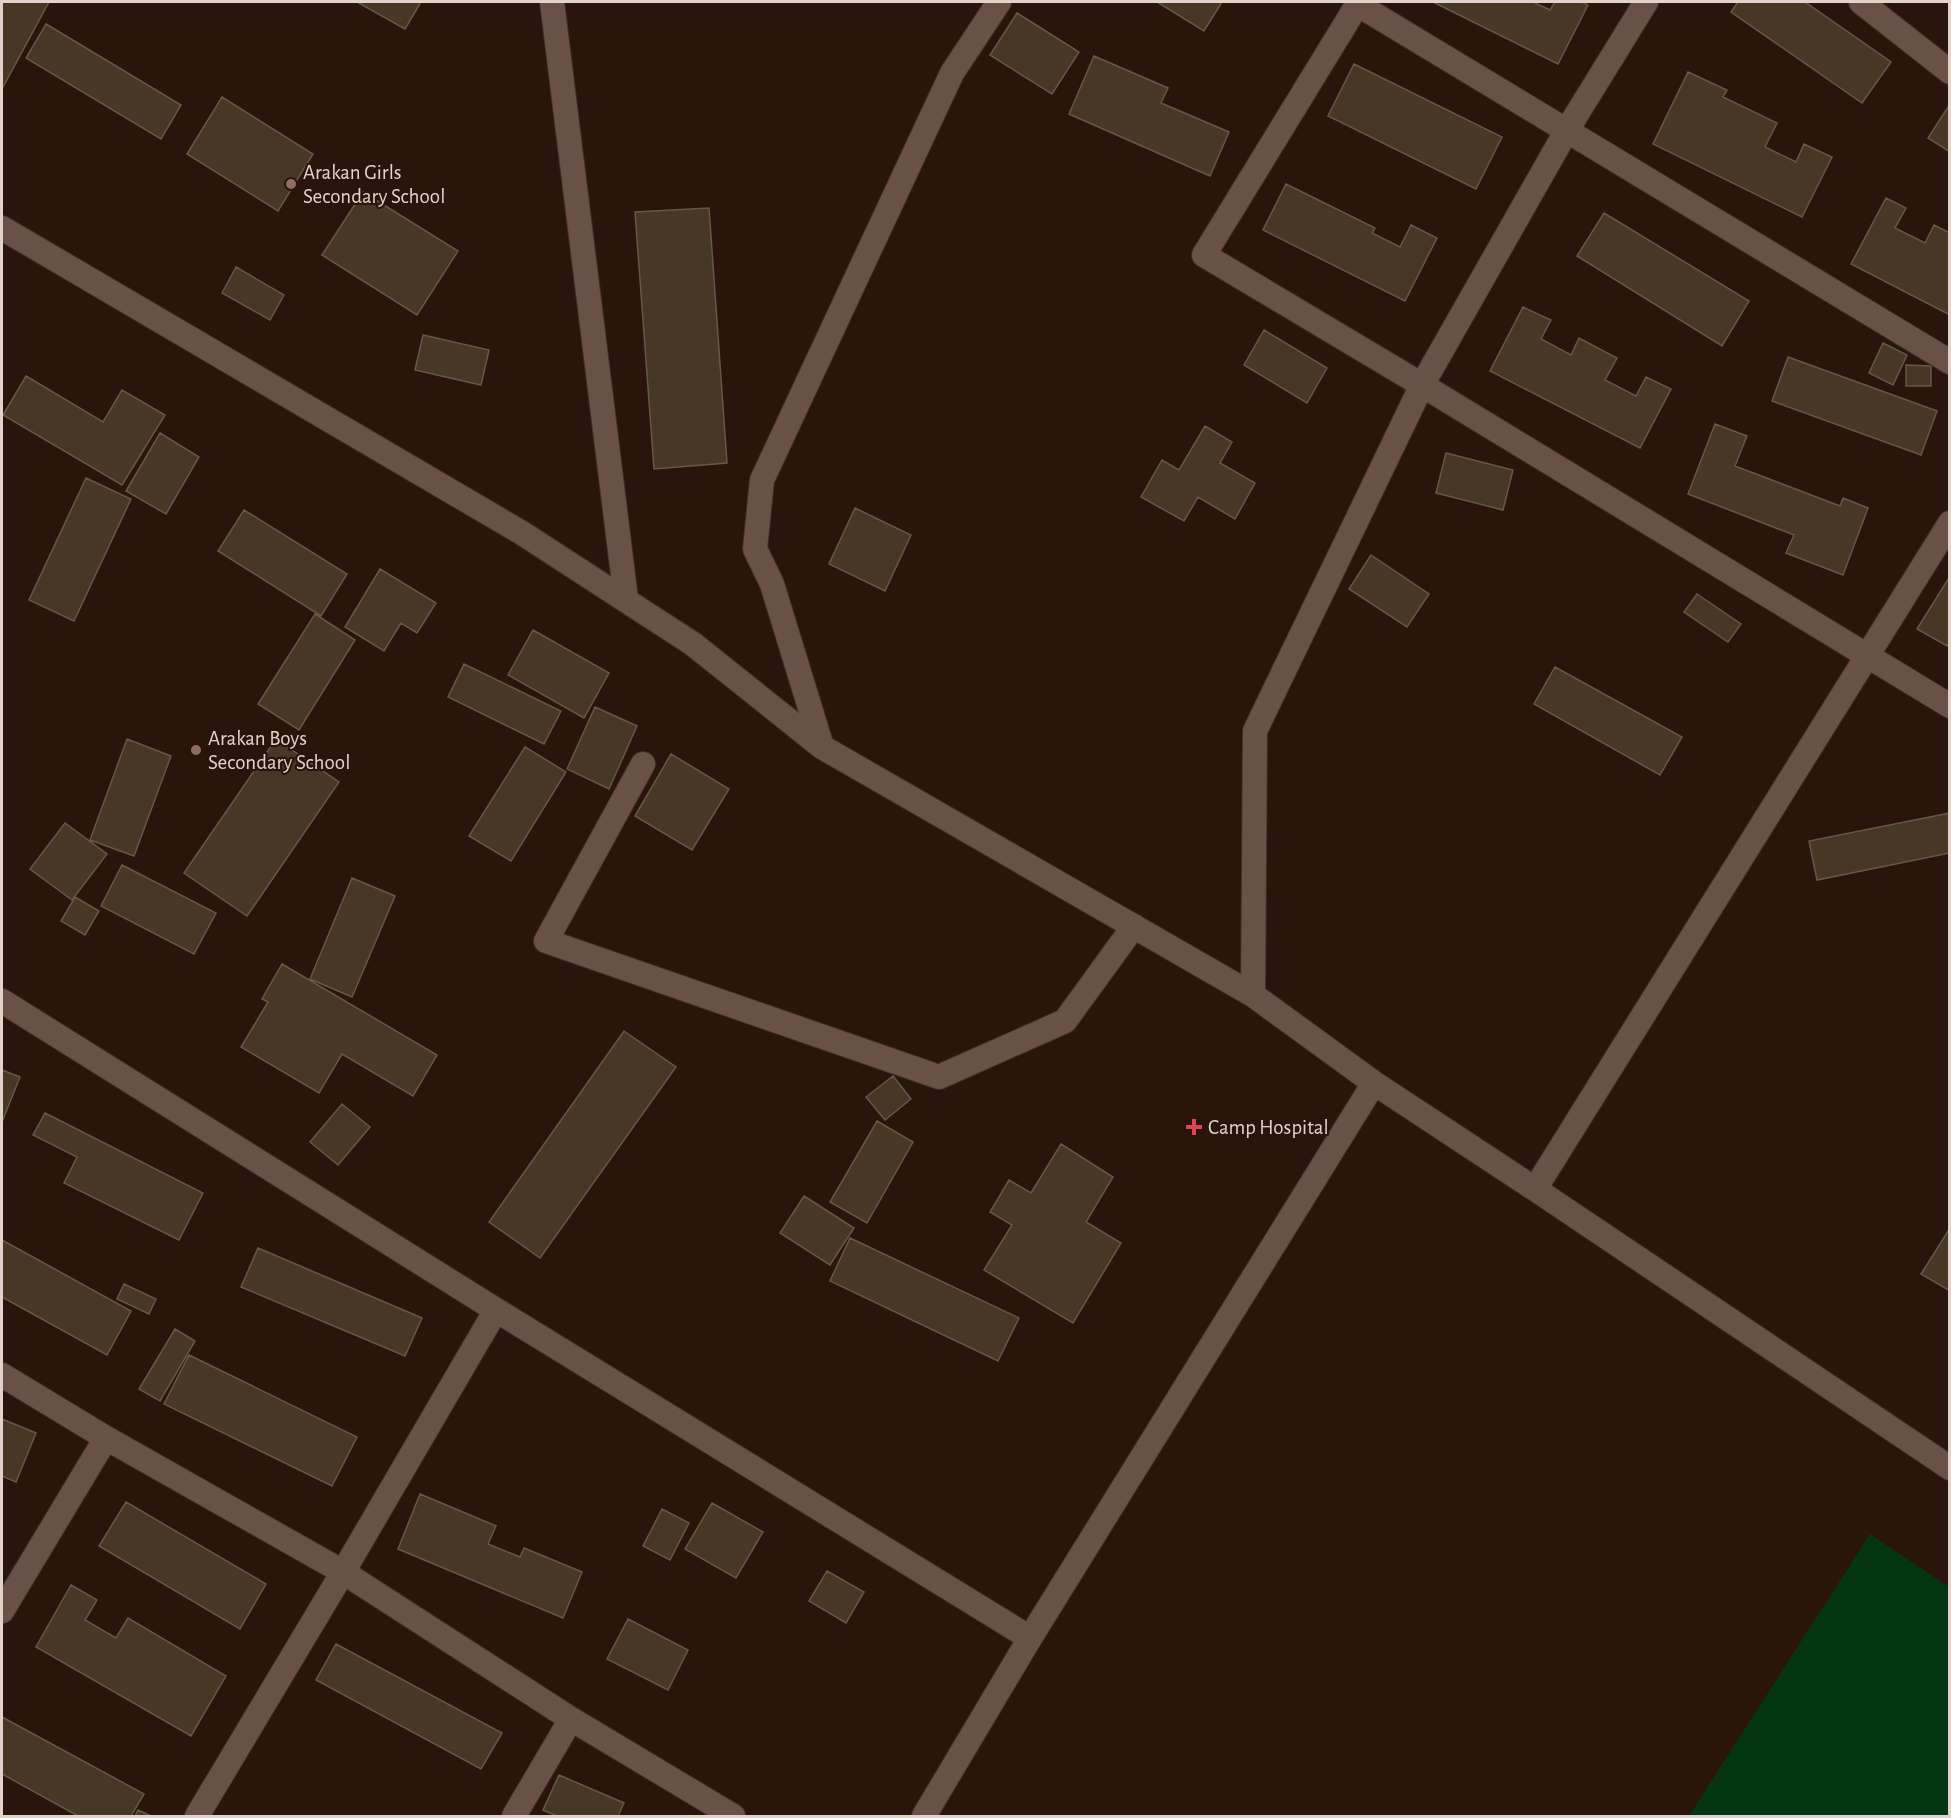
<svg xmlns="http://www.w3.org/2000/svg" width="1951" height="1818" font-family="'Alegreya Sans',sans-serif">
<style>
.green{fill:#053614}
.building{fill:#463824;stroke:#675743;stroke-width:1.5}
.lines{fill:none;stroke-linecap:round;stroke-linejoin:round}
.lane-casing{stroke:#3f302d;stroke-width:26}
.lane{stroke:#6a5147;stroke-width:24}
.education-dot{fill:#8d6e63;stroke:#2a150d;stroke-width:2}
.health-dot{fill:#e0444e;stroke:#2a150d;stroke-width:2}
.labels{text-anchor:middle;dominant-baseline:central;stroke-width:4.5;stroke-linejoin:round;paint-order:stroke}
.poi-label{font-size:21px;fill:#e1d2cc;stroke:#2a150d;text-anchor:start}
</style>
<rect width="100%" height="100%" fill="#2a150d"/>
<path class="green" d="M 1870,1534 L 1949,1587 L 1949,1816 L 1689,1816 Z"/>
<path class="building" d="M 2,2 L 49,2 L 2,89 Z
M 357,2 L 421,2 L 405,29 Z
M 1157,2 L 1222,2 L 1204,31 Z
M 1433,2 L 1533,2 L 1550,10 L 1555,2 L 1582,2 L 1588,5 L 1558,64 Z
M 1738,2 L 1805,2 L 1891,62 L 1862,103 L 1731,12 Z
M 1017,13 L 1079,52 L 1052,94 L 990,55 Z
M 46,24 L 181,105 L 161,139 L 26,58 Z
M 1094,56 L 1168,88 L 1161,103 L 1229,132 L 1210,176 L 1069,114 Z
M 1354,64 L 1502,137 L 1476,189 L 1328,116 Z
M 1688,72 L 1727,90 L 1723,97 L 1777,123 L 1765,147 L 1796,162 L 1804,144 L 1832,157 L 1802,217 L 1653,144 Z
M 222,97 L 313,154 L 278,211 L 187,154 Z
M 1950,104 L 1950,152 L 1928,138 Z
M 1286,184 L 1375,228 L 1372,233 L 1400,247 L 1411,225 L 1437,238 L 1405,301 L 1263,230 Z
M 363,192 L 458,251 L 417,315 L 322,255 Z
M 1886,198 L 1906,208 L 1895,228 L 1925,243 L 1934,225 L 1950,233 L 1950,315 L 1851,264 Z
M 709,208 L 727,463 L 654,469 L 635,212 Z
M 1604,213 L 1749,301 L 1722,346 L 1577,256 Z
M 236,267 L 284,295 L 270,320 L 222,293 Z
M 1523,307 L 1551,320 L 1541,339 L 1571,355 L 1579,338 L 1617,358 L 1605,380 L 1636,396 L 1646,377 L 1671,389 L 1640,448 L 1490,371 Z
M 1264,330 L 1327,368 L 1307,403 L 1244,365 Z
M 423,335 L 489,350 L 481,385 L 415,370 Z
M 1883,343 L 1907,355 L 1893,385 L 1869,373 Z
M 1788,357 L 1937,411 L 1921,455 L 1772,401 Z
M 1906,365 L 1931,366 L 1931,386 L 1906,386 Z
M 26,376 L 103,422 L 122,390 L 165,415 L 122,485 L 3,415 Z
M 1715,424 L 1747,436 L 1735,466 L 1840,506 L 1843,498 L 1868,508 L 1843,575 L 1786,553 L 1794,535 L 1688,494 Z
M 1205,426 L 1232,442 L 1220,463 L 1255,483 L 1235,519 L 1198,497 L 1184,521 L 1141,497 L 1162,460 L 1179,470 Z
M 160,433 L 199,457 L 166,514 L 126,491 Z
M 1446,453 L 1513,470 L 1503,510 L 1436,493 Z
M 86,478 L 131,499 L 74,621 L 29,600 Z
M 855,508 L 911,535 L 885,591 L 829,564 Z
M 244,510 L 347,574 L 321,616 L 218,551 Z
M 1371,555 L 1429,594 L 1407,627 L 1349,589 Z
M 380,569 L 436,603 L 417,633 L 401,623 L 384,651 L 345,627 Z
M 1950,576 L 1950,641 L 1947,646 L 1917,629 Z
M 1697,594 L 1741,624 L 1728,642 L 1684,612 Z
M 315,614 L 355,640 L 299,730 L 258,704 Z
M 533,630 L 609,673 L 584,718 L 508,675 Z
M 464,664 L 561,711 L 544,744 L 448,697 Z
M 1555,667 L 1682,737 L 1660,775 L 1534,704 Z
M 595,707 L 637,726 L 609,789 L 567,769 Z
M 127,739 L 171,756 L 134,856 L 90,840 Z
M 276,739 L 339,782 L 247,916 L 184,873 Z
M 525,747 L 566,772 L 511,861 L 469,836 Z
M 671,754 L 729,789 L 692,850 L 635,816 Z
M 1950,813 L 1950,853 L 1817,880 L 1809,841 Z
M 65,823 L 107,854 L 72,900 L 30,869 Z
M 122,865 L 216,913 L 194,954 L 101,906 Z
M 352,878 L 395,896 L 352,997 L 310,979 Z
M 75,897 L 99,911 L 85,935 L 61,921 Z
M 282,964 L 437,1055 L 413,1096 L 342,1054 L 319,1093 L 241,1047 L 268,1002 L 262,999 Z
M 624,1031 L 676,1067 L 540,1258 L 489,1222 Z
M 2,1070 L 20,1077 L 2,1122 Z
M 893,1076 L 911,1099 L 885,1120 L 866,1097 Z
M 342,1104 L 370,1127 L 338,1165 L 310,1142 Z
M 45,1113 L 203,1193 L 179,1240 L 64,1183 L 77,1157 L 33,1135 Z
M 877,1121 L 913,1142 L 867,1223 L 830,1202 Z
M 1061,1144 L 1113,1177 L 1086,1222 L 1121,1243 L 1073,1323 L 984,1270 L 1012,1225 L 990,1212 L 1009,1180 L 1031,1193 Z
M 804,1196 L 854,1228 L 830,1265 L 780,1233 Z
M 1950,1228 L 1950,1291 L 1921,1274 Z
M 850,1238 L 1019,1318 L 998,1361 L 830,1281 Z
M 2,1240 L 131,1311 L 107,1355 L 2,1297 Z
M 258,1248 L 422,1318 L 405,1356 L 241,1287 Z
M 124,1284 L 156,1299 L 149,1314 L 117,1299 Z
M 175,1329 L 195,1341 L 160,1401 L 139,1389 Z
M 189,1355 L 357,1437 L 332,1486 L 164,1404 Z
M 2,1419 L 36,1433 L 16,1482 L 2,1476 Z
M 420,1494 L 496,1526 L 488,1544 L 520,1557 L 524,1548 L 582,1572 L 563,1618 L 398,1549 Z
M 126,1502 L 266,1584 L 240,1629 L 99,1546 Z
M 712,1503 L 763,1532 L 736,1578 L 685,1549 Z
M 662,1509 L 689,1523 L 670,1560 L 643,1546 Z
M 827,1571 L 864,1592 L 846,1623 L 809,1601 Z
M 71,1585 L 97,1600 L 85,1620 L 116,1638 L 128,1618 L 226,1676 L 191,1736 L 36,1647 Z
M 628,1619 L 688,1650 L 668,1690 L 607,1659 Z
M 336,1644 L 502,1733 L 481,1769 L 316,1680 Z
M 2,1717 L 144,1794 L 131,1816 L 78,1816 L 2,1774 Z
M 559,1775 L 624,1803 L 618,1816 L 557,1816 L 543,1810 Z
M 138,1810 L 151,1816 L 135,1816 Z"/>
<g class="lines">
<defs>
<path id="lane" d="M 552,2 L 626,599
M 1359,2 L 1204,255 L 1422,385 L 1950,706
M 1861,2 L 1950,72
M 1357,4 L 1950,362
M 2,228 L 522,533 L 693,644 L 822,747 L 1253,995 L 1374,1083 L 1535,1189 L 1950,1468
M 822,747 L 772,584 L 755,549 L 762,480 L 952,73 L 999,2
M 643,764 L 546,941 L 939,1077 L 1065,1021 L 1134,926
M 1253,995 L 1255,731 L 1422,385 L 1567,130 L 1646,2
M 2,1001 L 496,1310 L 1030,1638
M 1535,1189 L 1950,523
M 2,1375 L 106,1438 L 343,1572 L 571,1719 L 733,1816
M 2,1611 L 106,1438
M 197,1816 L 343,1572 L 496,1310
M 514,1816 L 571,1719
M 924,1816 L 1030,1638 L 1374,1083"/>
</defs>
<use href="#lane" class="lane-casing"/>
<use href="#lane" class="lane"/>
</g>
<g class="education-dot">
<circle cx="291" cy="184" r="6"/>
<circle cx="196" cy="750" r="6"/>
</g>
<path class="health-dot" d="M1191 1118h6v6h6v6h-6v6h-6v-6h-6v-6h6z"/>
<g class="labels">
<g class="poi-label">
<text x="303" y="172">Arakan Girls<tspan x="303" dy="24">Secondary School</tspan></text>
<text x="208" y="738">Arakan Boys<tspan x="208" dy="24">Secondary School</tspan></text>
<text x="1208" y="1127">Camp Hospital</text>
</g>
</g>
<rect width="1951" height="1818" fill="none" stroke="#e1d2cc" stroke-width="6"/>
</svg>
